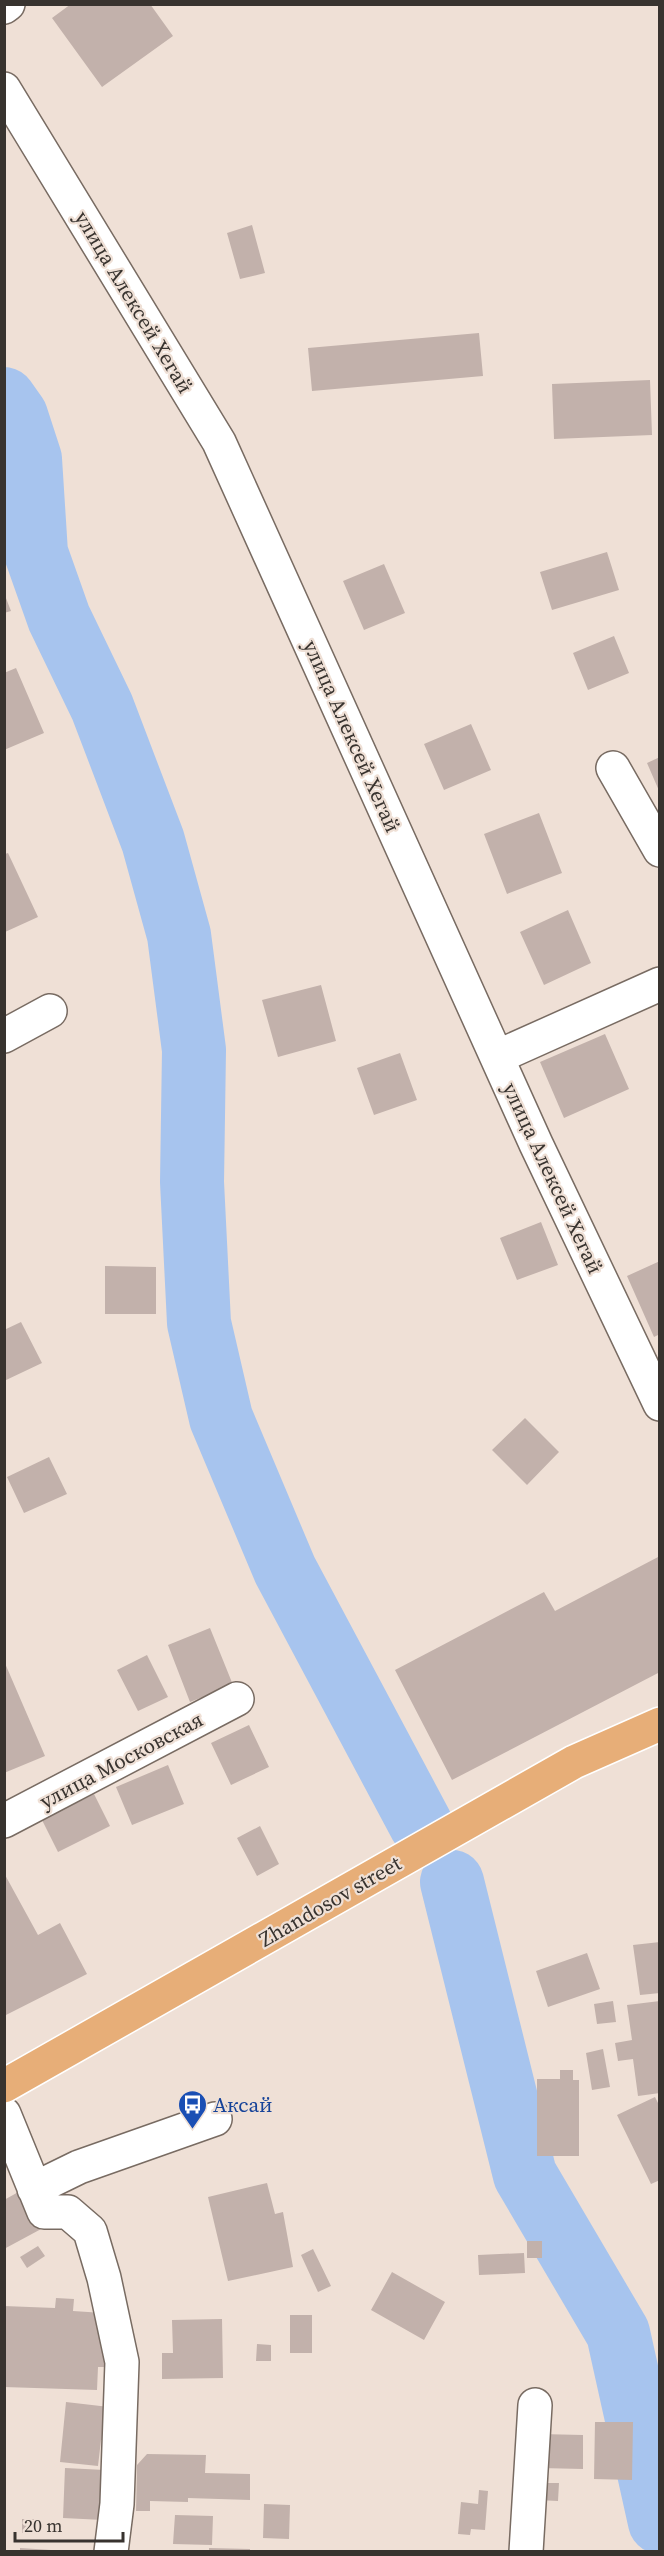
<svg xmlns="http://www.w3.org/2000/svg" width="664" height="2556" font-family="'Source Serif 4',serif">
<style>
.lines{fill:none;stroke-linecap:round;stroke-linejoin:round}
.river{stroke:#a7c4ee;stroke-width:64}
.building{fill:#c2b1ab}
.minor-casing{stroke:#786b62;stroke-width:36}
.primary-casing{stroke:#fff;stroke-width:36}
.minor{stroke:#fff;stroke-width:33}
.primary{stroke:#e7ae78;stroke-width:33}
.labels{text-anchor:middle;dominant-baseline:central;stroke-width:4.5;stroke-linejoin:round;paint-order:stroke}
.street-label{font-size:21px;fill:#38332f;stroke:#efe0d6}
.transit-label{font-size:21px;fill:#164399;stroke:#efe0d6;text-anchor:start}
</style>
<rect width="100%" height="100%" fill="#efe0d6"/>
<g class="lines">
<path class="river" d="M 4,399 L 16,416 L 30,459 L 36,553 L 59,618 L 102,707 L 153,841 L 179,935 L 194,1050 L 192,1182 L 199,1323 L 221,1418 L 285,1570 L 421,1825
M 452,1882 L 525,2175 L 618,2333 L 660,2522"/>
</g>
<path class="building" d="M 71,4 L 150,4 L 173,36 L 102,87 L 52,18 Z
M 252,225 L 265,273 L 240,279 L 227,233 Z
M 479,333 L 483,376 L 312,391 L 308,348 Z
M 650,380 L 652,435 L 554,439 L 552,384 Z
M 607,552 L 619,590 L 552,610 L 540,572 Z
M 384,564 L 405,613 L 364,630 L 343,581 Z
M 4,593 L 11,611 L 4,613 Z
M 614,636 L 629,673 L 588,690 L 573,653 Z
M 16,668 L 44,733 L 4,750 L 4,673 Z
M 471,724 L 491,770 L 444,790 L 424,744 Z
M 660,757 L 660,793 L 647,763 Z
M 539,813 L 562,873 L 507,894 L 484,834 Z
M 8,853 L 38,917 L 5,932 L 5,854 Z
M 568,910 L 591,963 L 544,985 L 520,932 Z
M 321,985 L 336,1041 L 278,1057 L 262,1000 Z
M 605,1034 L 629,1089 L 564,1118 L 540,1062 Z
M 400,1053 L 417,1100 L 374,1115 L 357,1068 Z
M 541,1222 L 558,1265 L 517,1280 L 500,1238 Z
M 660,1261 L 660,1334 L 654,1337 L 627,1276 Z
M 105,1266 L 156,1267 L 156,1314 L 105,1314 Z
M 21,1322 L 42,1363 L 4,1381 L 4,1330 Z
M 525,1418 L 559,1452 L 527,1485 L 492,1450 Z
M 49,1457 L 67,1494 L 24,1513 L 7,1477 Z
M 660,1556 L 660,1672 L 452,1780 L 395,1670 L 544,1592 L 555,1611 Z
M 210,1628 L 233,1685 L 190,1702 L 168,1645 Z
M 147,1655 L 168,1697 L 138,1711 L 117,1670 Z
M 4,1661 L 45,1756 L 4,1773 Z
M 249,1725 L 269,1767 L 231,1785 L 211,1743 Z
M 168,1765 L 184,1804 L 132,1825 L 116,1787 Z
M 94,1794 L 110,1826 L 58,1852 L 42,1820 Z
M 260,1826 L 279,1864 L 257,1876 L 237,1838 Z
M 4,1873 L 38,1935 L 60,1923 L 87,1974 L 4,2016 Z
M 660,1942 L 660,1993 L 640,1995 L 633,1945 Z
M 587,1953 L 600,1989 L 548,2007 L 536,1971 Z
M 613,2001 L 616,2022 L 597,2024 L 594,2004 Z
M 660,2001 L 660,2093 L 638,2096 L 633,2059 L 618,2061 L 615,2043 L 632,2040 L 627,2005 Z
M 603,2049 L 610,2087 L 592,2090 L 586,2053 Z
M 560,2070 L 573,2070 L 573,2080 L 579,2080 L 579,2156 L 537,2156 L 537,2079 L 560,2079 Z
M 655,2097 L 660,2107 L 660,2180 L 651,2184 L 617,2115 Z
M 267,2183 L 275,2214 L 283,2212 L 293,2267 L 228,2281 L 208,2197 Z
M 22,2190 L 43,2228 L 4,2249 L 4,2200 Z
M 527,2241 L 542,2241 L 542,2258 L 527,2258 Z
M 38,2246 L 45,2256 L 27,2268 L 20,2257 Z
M 313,2249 L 331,2286 L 318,2292 L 301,2255 Z
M 524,2253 L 525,2273 L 479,2275 L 478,2255 Z
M 392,2272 L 445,2302 L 424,2340 L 371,2310 Z
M 56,2298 L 74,2299 L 73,2311 L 103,2313 L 108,2367 L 98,2367 L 97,2390 L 4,2387 L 4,2306 L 55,2308 Z
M 290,2315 L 312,2315 L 312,2353 L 290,2353 Z
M 222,2319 L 223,2378 L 162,2379 L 162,2353 L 173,2353 L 172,2320 Z
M 257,2344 L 271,2345 L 271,2361 L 256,2361 Z
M 66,2402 L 109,2407 L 109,2440 L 101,2440 L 98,2466 L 60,2462 Z
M 595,2422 L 633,2422 L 632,2480 L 594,2479 Z
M 540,2434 L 583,2435 L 583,2469 L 540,2468 Z
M 147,2454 L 206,2455 L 205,2473 L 250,2474 L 250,2500 L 188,2498 L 188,2502 L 150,2501 L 150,2511 L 136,2511 L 137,2465 Z
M 65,2468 L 105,2470 L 103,2520 L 63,2518 Z
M 538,2483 L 559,2483 L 558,2501 L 537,2500 Z
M 479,2490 L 488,2491 L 485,2530 L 471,2529 L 470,2535 L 458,2534 L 461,2502 L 478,2504 Z
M 264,2504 L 290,2505 L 289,2539 L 263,2538 Z
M 175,2515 L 213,2516 L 212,2545 L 173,2544 Z
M 22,2519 L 34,2519 L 33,2533 L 22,2533 Z
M 20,2548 L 51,2550 L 51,2552 L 20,2552 Z
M 209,2548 L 250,2549 L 250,2552 L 209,2552 Z"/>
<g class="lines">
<defs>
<path id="minor" d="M 4,7 L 8,4
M 4,89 L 219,442 L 536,1144 L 660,1404
M 613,768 L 660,850
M 4,1036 L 50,1011
M 497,1057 L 660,984
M 4,1821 L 237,1699
M 4,2114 L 44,2212 L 68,2212 L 90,2231 L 104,2278 L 122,2362 L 117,2504 L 111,2552
M 34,2189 L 79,2167 L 215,2119
M 526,2552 L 535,2405"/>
<path id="primary" d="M 4,2086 L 574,1762 L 660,1724"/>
</defs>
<use href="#minor" class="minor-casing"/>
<use href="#primary" class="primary-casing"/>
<use href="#minor" class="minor"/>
<use href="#primary" class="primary"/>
</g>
<defs>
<symbol id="bus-pin" viewBox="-11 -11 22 30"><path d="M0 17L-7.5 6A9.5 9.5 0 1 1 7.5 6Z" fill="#1a4fb4" stroke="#efe0d6"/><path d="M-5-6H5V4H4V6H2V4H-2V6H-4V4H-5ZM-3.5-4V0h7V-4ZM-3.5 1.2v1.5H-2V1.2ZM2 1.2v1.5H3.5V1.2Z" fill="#fff"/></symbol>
</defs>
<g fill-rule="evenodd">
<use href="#bus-pin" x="176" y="2088" width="33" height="45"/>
</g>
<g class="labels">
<g class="street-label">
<text transform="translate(134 302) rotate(59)">улица Алексей Хегай</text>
<text transform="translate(352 736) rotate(66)">улица Алексей Хегай</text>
<text transform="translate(553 1178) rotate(65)">улица Алексей Хегай</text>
<text transform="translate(121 1760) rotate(-28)">улица Московская</text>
<text transform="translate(330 1901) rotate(-30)">Zhandosov street</text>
</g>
<g class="transit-label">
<text x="213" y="2104">Аксай</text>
</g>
</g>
<rect width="664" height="2556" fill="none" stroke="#38332f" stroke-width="12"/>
<path d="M15 2532v9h108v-9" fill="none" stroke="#38332f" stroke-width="3"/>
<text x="24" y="2532" font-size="18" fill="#38332f" stroke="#efe0d6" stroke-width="4.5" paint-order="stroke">20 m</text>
</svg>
